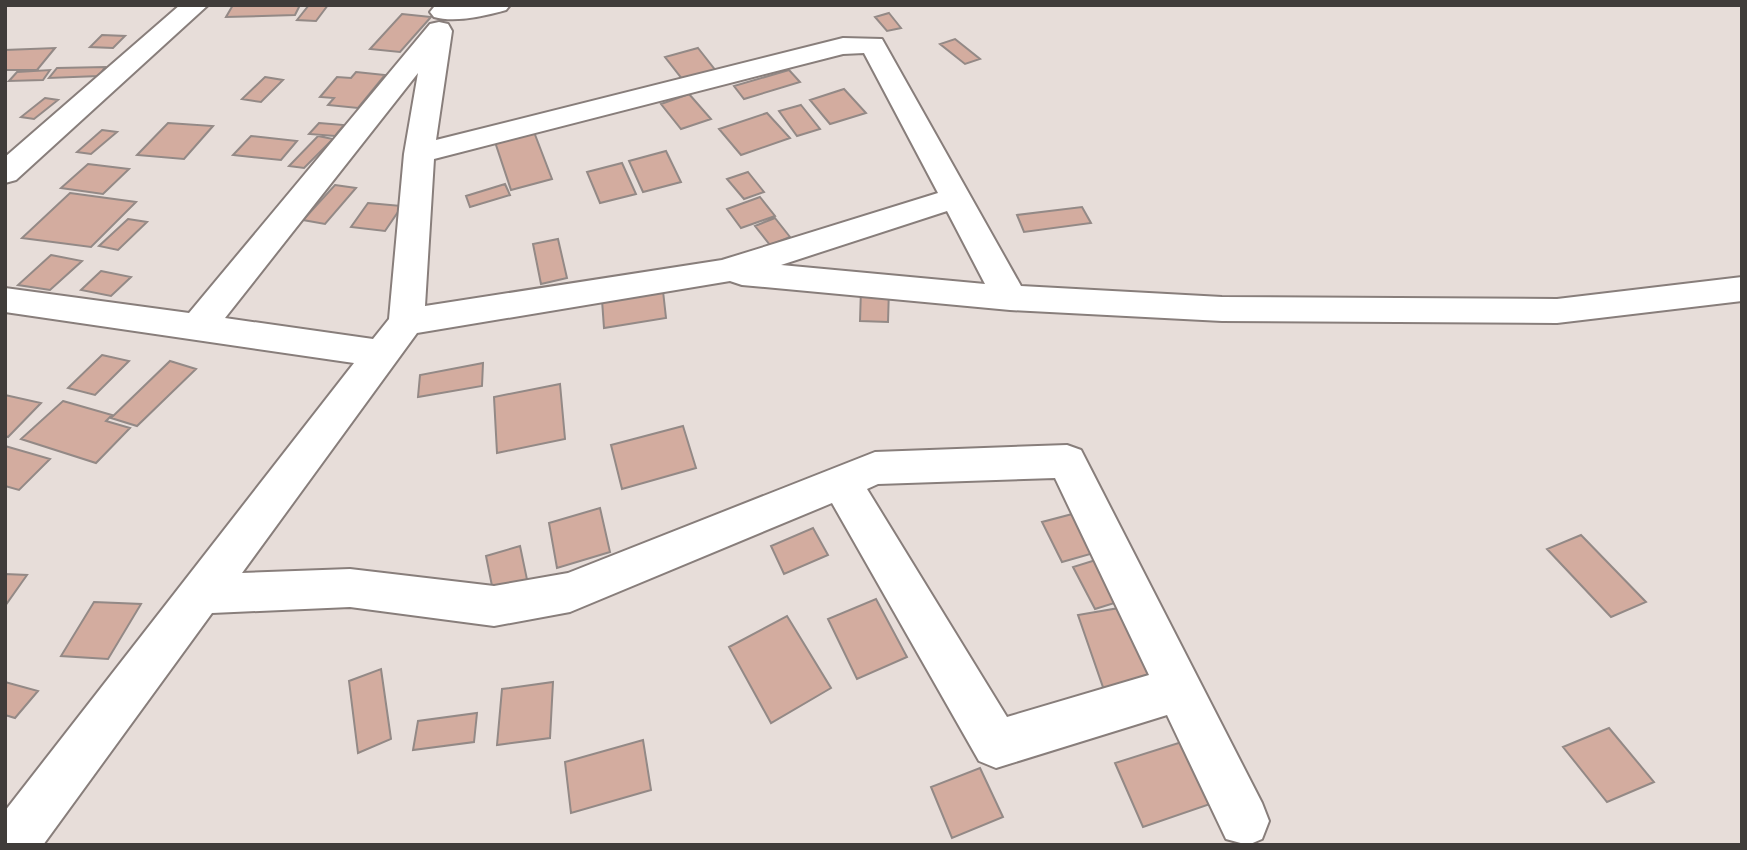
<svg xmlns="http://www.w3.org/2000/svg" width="1747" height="850" font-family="Commissioner,sans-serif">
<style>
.building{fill:#d3ac9f;stroke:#938986;stroke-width:2}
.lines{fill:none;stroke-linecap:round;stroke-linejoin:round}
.minor-casing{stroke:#887e7b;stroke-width:4}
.minor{fill:#fff;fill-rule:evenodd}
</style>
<rect width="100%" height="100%" fill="#e7ddd9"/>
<path class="building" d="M 233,5 L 300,5 L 295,15 L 226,17 Z
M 309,5 L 328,5 L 316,21 L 297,20 Z
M 889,13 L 901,28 L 887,31 L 875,17 Z
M 402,14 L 431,17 L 400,52 L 370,49 Z
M 102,35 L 125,36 L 113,48 L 90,47 Z
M 955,39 L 980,59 L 965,64 L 940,44 Z
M 55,48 L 37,70 L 5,70 L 5,50 Z
M 698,48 L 716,71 L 683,80 L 665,57 Z
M 105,67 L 99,76 L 49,78 L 57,68 Z
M 50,70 L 43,80 L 9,81 L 17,72 Z
M 789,70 L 800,82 L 744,99 L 734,86 Z
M 356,72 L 385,75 L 358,108 L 328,105 L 334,98 L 320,97 L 337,77 L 351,78 Z
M 265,77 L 283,80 L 261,102 L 242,99 Z
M 844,89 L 866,113 L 830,124 L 810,100 Z
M 689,94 L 711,119 L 681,129 L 661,104 Z
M 45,98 L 58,100 L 34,119 L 21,117 Z
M 801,105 L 820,129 L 797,136 L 779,111 Z
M 767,113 L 790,138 L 741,155 L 719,129 Z
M 168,123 L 213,126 L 184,159 L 137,155 Z
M 319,123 L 344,125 L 335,136 L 309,134 Z
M 102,130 L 117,132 L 91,154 L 77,152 Z
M 534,132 L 552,179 L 511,190 L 495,142 Z
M 251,136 L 297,141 L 281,160 L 233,155 Z
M 318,136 L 333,139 L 304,168 L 289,166 Z
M 666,151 L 681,182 L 643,192 L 629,161 Z
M 622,163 L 636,194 L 600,203 L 587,172 Z
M 88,164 L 129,169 L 103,194 L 61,188 Z
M 748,172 L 764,192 L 744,199 L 727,179 Z
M 505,184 L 510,195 L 470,207 L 466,196 Z
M 335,185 L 356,188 L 325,224 L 303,220 Z
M 70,193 L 136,202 L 91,247 L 22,238 Z
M 760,197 L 775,216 L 741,228 L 727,209 Z
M 368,203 L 402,206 L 385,231 L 351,227 Z
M 1082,207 L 1091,223 L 1024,232 L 1017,215 Z
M 775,218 L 790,237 L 770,245 L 755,226 Z
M 128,219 L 147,222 L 118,250 L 99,246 Z
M 558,239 L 567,278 L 541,284 L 533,244 Z
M 51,255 L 82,261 L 50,290 L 18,285 Z
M 101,271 L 131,277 L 111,296 L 81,290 Z
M 861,289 L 889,289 L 888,322 L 860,321 Z
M 663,291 L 666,318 L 604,328 L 602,300 Z
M 102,355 L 129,361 L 95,395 L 68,388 Z
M 170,361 L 196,369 L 137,426 L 111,418 Z
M 483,363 L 482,386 L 418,397 L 420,375 Z
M 560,384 L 565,439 L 497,453 L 494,397 Z
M 5,395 L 41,403 L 8,437 L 5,436 Z
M 63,401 L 112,415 L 106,421 L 130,428 L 96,463 L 21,439 Z
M 683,426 L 696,468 L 622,489 L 611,445 Z
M 5,446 L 50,459 L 19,490 L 5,486 Z
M 600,508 L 610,552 L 557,568 L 549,523 Z
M 1080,512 L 1101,551 L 1062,562 L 1042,522 Z
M 813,528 L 828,555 L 784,574 L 771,546 Z
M 1581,535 L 1646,602 L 1611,617 L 1547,549 Z
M 520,546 L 529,589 L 495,601 L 486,556 Z
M 1099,559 L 1121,601 L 1095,609 L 1073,567 Z
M 5,574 L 27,575 L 5,606 Z
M 876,599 L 907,657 L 857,679 L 828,619 Z
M 94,602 L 141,604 L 108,659 L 61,656 Z
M 1125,607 L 1152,682 L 1104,690 L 1078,615 Z
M 787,616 L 831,688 L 771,723 L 729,647 Z
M 381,669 L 391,739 L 358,753 L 349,681 Z
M 5,682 L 38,691 L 15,718 L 5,715 Z
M 553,682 L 550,738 L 497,745 L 502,689 Z
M 477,713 L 474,742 L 413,750 L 418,721 Z
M 1609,728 L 1654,782 L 1607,802 L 1563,747 Z
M 643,740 L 651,790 L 571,813 L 565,762 Z
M 1185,741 L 1216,802 L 1143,827 L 1115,763 Z
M 980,768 L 1003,817 L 952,838 L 931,787 Z"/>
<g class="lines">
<defs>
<path id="minor" d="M 180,5 L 208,5 L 16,180 L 5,183 L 5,157 Z
M 439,5 L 510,5 L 506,10 C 485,16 455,23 434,17 L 430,12 L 434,7 Z
M 439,22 L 448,24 L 452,31 L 436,140 L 843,38 L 882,39 L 1021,286 L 1222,297 L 1557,299 L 1742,277 L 1742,301 L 1557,323 L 1222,321 L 1010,310 L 742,285 L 730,281 L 417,333 L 242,573 L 350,569 L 494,586 L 568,573 L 875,452 L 1067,445 L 1081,450 L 1262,803 L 1269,821 L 1262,839 L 1248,845 L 1226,839 L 1167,715 L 996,768 L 979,761 L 832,503 L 570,612 L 494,626 L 350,607 L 212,613 L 43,845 L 5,845 L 5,811 L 354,363 L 5,312 L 5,288 L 189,313 L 430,24 ZM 864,53 L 938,193 L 722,260 L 425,306 L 434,159 L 843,54 ZM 418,73 L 404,154 L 389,319 L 373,339 L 225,318 ZM 947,211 L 985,284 L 781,265 ZM 1055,478 L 1149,675 L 1007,717 L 867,489 L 878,484 Z"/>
</defs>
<use href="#minor" class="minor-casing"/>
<use href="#minor" class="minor"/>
</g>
<rect width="1747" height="850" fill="none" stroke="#403c3a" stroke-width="14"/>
</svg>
